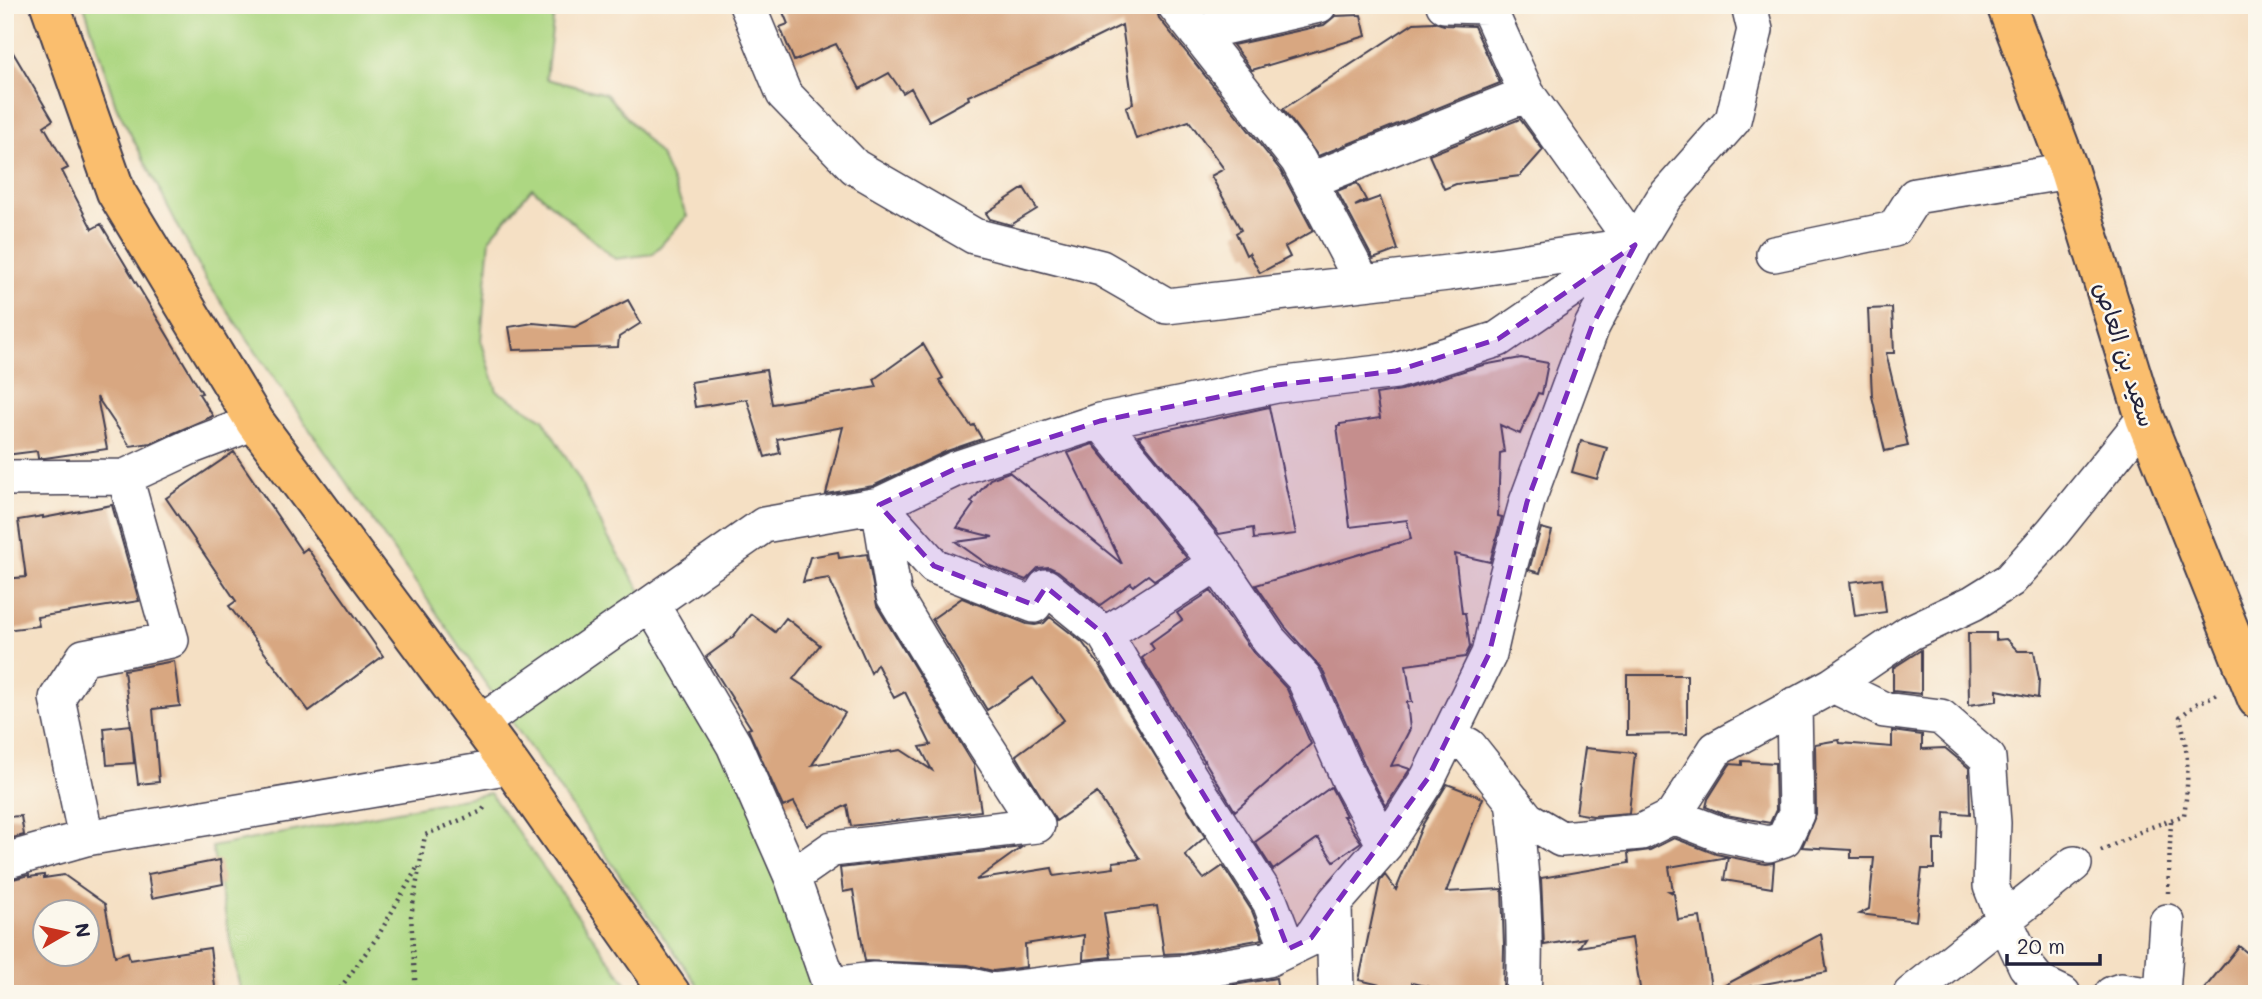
<svg xmlns="http://www.w3.org/2000/svg" width="2262" height="999" font-family="Mali,'Playpen Sans Arabic',sans-serif">
<style>
.green{fill:#add782;stroke:#687c5e;stroke-width:2}
.building{fill:#d8a781;fill-rule:evenodd}
.lines{fill:none;stroke-linecap:round;stroke-linejoin:round}
.minor-casing{stroke:#423e50;stroke-width:38}
.major-casing{stroke:#423e50;stroke-width:42}
.path{stroke:#423e50;stroke-width:4.5;stroke-dasharray:2 5;stroke-linecap:butt}
.minor{stroke:#fff;stroke-width:35}
.major{stroke:#fabe6e;stroke-width:38}
.marked{fill:#7b2cbf;fill-opacity:0.2;stroke:#7b2cbf;stroke-width:5;stroke-dasharray:14 9;stroke-linejoin:round}
.labels{text-anchor:middle;dominant-baseline:central;stroke-width:5;stroke-linejoin:round;paint-order:stroke}
.street-label{font-size:24px;fill:#22223b;stroke:#fbf7ec}
</style>
<rect width="100%" height="100%" fill="#fbf7ec"/>
<filter id="ink" filterUnits="userSpaceOnUse"><feTurbulence type="fractalNoise" baseFrequency=".0143" numOctaves="2"/><feDisplacementMap in="SourceGraphic" scale="14" xChannelSelector="R" yChannelSelector="G"/><feConvolveMatrix kernelMatrix="1 2 1 2 8 2 1 2 1" color-interpolation-filters="sRGB"/></filter>
<filter id="wash" filterUnits="userSpaceOnUse"><feTurbulence type="fractalNoise" baseFrequency=".00686" numOctaves="4" result="noise"/><feDisplacementMap in="SourceGraphic" scale="28" xChannelSelector="R" yChannelSelector="G"/><feGaussianBlur stdDeviation="1.57" result="paint"/><feColorMatrix in="noise" values="0 0 0 0 0 0 0 0 0 0 0 0 0 0 0 0 0 1.4 0 .05"/><feComposite in="paint" operator="in"/></filter>
<g filter="url(#wash)">
<rect width="100%" height="100%" fill="#f5e0c4"/>
<path class="green" d="M 84,5 L 555,5 L 546,79 L 606,94 L 661,156 L 687,216 L 653,254 L 615,259 L 532,188 L 490,238 L 481,340 L 497,391 L 543,419 L 580,481 L 607,536 L 642,593 L 728,751 L 794,909 L 812,994 L 704,994 L 526,742 L 206,280 L 116,106 Z
M 490,793 L 634,994 L 241,994 L 212,847 Z"/>
<g id="blocks">
<path class="building" d="M 780,5 L 1155,5 L 1159,18 L 1281,171 L 1313,231 L 1285,247 L 1290,257 L 1260,273 L 1249,253 L 1246,255 L 1236,233 L 1241,230 L 1211,176 L 1224,169 L 1189,121 L 1136,139 L 1126,107 L 1133,104 L 1122,25 L 1061,55 L 968,96 L 969,99 L 929,121 L 911,88 L 903,93 L 889,73 L 860,89 L 836,44 L 794,61 L 780,27 L 788,24 Z
M 1361,15 L 1366,36 L 1252,70 L 1233,45 L 1324,25 L 1335,16 Z
M 1434,22 L 1444,25 L 1474,26 L 1500,83 L 1318,156 L 1283,109 L 1414,23 Z
M 5,39 L 53,120 L 44,126 L 68,168 L 62,171 L 92,229 L 101,224 L 202,393 L 199,394 L 213,416 L 151,443 L 130,446 L 97,397 L 107,449 L 45,458 L 38,458 L 37,451 L 5,455 Z
M 1520,119 L 1543,150 L 1520,176 L 1456,184 L 1444,189 L 1429,155 Z
M 1357,183 L 1366,200 L 1355,206 L 1380,197 L 1398,250 L 1373,259 L 1337,191 Z
M 1024,188 L 1037,209 L 1011,225 L 990,219 L 986,213 Z
M 628,300 L 641,323 L 619,337 L 618,347 L 513,350 L 509,327 L 533,323 L 575,327 Z
M 1892,308 L 1894,353 L 1886,353 L 1908,446 L 1885,451 L 1872,396 L 1868,309 Z
M 923,344 L 943,378 L 939,380 L 971,426 L 974,425 L 982,439 L 947,451 L 873,486 L 826,494 L 843,427 L 777,439 L 780,453 L 765,457 L 747,399 L 695,407 L 691,382 L 766,370 L 772,404 L 877,387 L 874,379 Z
M 1521,358 L 1548,363 L 1542,394 L 1538,393 L 1520,434 L 1500,425 L 1504,452 L 1500,453 L 1498,516 L 1502,517 L 1490,562 L 1455,554 L 1462,613 L 1465,613 L 1470,647 L 1465,657 L 1406,665 L 1412,702 L 1407,702 L 1410,729 L 1391,766 L 1398,765 L 1410,769 L 1386,806 L 1367,770 L 1322,669 L 1285,627 L 1256,585 L 1411,539 L 1407,520 L 1350,527 L 1337,426 L 1340,426 L 1340,424 L 1380,418 L 1376,394 L 1402,390 L 1483,365 Z
M 1269,407 L 1296,534 L 1254,539 L 1253,528 L 1219,534 L 1138,436 Z
M 1581,441 L 1607,448 L 1597,479 L 1572,472 Z
M 1093,444 L 1187,558 L 1154,580 L 1148,575 L 1133,586 L 1131,583 L 1100,605 L 1058,571 L 1049,567 L 1038,568 L 1026,580 L 990,566 L 956,542 L 993,537 L 957,528 L 974,504 L 971,502 L 990,479 L 1009,472 L 1122,564 L 1068,453 Z
M 234,452 L 302,552 L 307,548 L 383,656 L 309,711 L 229,606 L 236,601 L 166,498 Z
M 112,505 L 139,601 L 37,617 L 39,626 L 5,630 L 5,579 L 26,577 L 18,520 L 43,516 L 43,518 Z
M 1541,528 L 1552,531 L 1540,573 L 1529,570 Z
M 838,552 L 839,558 L 867,554 L 877,606 L 974,765 L 981,811 L 851,826 L 847,805 L 807,826 L 794,802 L 783,807 L 748,729 L 751,728 L 706,657 L 732,638 L 751,614 L 775,632 L 786,618 L 820,645 L 793,679 L 845,713 L 812,765 L 901,750 L 932,770 L 920,747 L 931,745 L 905,692 L 894,698 L 877,664 L 871,673 L 829,578 L 803,582 L 810,557 Z
M 1882,578 L 1886,612 L 1855,616 L 1850,582 Z
M 1211,591 L 1252,651 L 1287,689 L 1311,744 L 1235,811 L 1142,658 L 1154,649 L 1150,643 L 1182,620 L 1177,613 Z
M 962,598 L 1027,624 L 1035,625 L 1044,623 L 1050,617 L 1082,642 L 1102,669 L 1205,837 L 1185,855 L 1204,879 L 1223,866 L 1252,911 L 1263,939 L 1184,953 L 1164,954 L 1157,906 L 1104,913 L 1111,957 L 1083,960 L 1084,935 L 1025,944 L 1026,967 L 993,971 L 968,965 L 865,961 L 853,890 L 843,892 L 840,868 L 1022,847 L 976,880 L 1052,868 L 1054,876 L 1114,868 L 1113,862 L 1140,859 L 1097,793 L 1056,821 L 1016,755 L 1064,720 L 1033,678 L 987,710 L 932,619 Z
M 1968,633 L 1996,633 L 1996,640 L 2006,639 L 2018,651 L 2034,651 L 2039,679 L 2038,698 L 1997,690 L 1997,701 L 1969,705 Z
M 1921,650 L 1921,694 L 1893,691 L 1893,668 Z
M 174,661 L 180,706 L 153,709 L 159,782 L 138,784 L 124,670 Z
M 1627,675 L 1687,675 L 1687,734 L 1627,735 Z
M 131,725 L 134,763 L 107,765 L 104,728 Z
M 1892,731 L 1922,735 L 1922,749 L 1945,748 L 1969,768 L 1970,814 L 1945,812 L 1944,840 L 1934,840 L 1934,869 L 1922,869 L 1916,921 L 1859,914 L 1869,909 L 1874,858 L 1851,858 L 1851,850 L 1802,847 L 1816,814 L 1815,744 L 1839,740 L 1840,743 L 1892,747 Z
M 1585,748 L 1635,753 L 1629,813 L 1593,816 L 1576,813 Z
M 1742,761 L 1775,763 L 1776,810 L 1770,823 L 1726,815 L 1706,807 L 1708,799 L 1730,764 L 1742,765 Z
M 1447,784 L 1483,798 L 1446,892 L 1502,889 L 1504,946 L 1503,994 L 1459,994 L 1412,983 L 1410,992 L 1359,980 L 1380,881 L 1385,875 L 1396,890 L 1423,824 Z
M 1331,787 L 1346,816 L 1343,816 L 1361,842 L 1334,861 L 1318,838 L 1273,870 L 1255,842 Z
M 21,816 L 24,835 L 5,840 L 5,817 Z
M 1674,838 L 1716,854 L 1765,864 L 1774,863 L 1772,888 L 1724,880 L 1728,857 L 1669,867 L 1673,891 L 1669,891 L 1674,894 L 1678,920 L 1700,917 L 1712,994 L 1641,994 L 1632,938 L 1579,947 L 1585,938 L 1544,945 L 1541,878 L 1629,863 L 1628,853 L 1650,850 Z
M 220,860 L 223,884 L 152,898 L 148,874 Z
M 29,875 L 29,877 L 44,875 L 44,878 L 64,875 L 105,904 L 115,956 L 128,952 L 130,960 L 210,948 L 216,994 L 5,994 L 5,881 ZM 46,912 L 88,912 L 88,954 L 46,954 Z
M 1821,934 L 1827,972 L 1727,991 L 1725,985 Z
M 2239,946 L 2257,961 L 2257,994 L 2200,994 Z
M 1276,978 L 1278,994 L 1204,994 L 1205,990 Z"/>
</g>
</g>
<g filter="url(#ink)">
<use href="#blocks" fill-opacity="0" stroke="#423e50" stroke-width="2"/>
<g class="lines">
<defs>
<path id="minor" d="M 747,5 L 784,94 L 855,167 L 974,236 L 1101,268 L 1167,306 L 1448,273 L 1628,246
M 1175,5 L 1298,160 L 1363,283
M 1444,5 L 1487,6
M 1487,5 L 1527,94 L 1635,245
M 1197,33 L 1319,5
M 1309,181 L 1527,94
M 1774,254 L 1894,229 L 1915,196 L 2069,171
M 1100,421 L 1217,563 L 1269,640 L 1304,678 L 1349,779 L 1385,845
M 5,478 L 125,477 L 192,446 L 255,422
M 879,505 L 934,566 L 1034,605 L 1046,587 L 1105,635 L 1191,779 L 1270,902 L 1288,949
M 1105,635 L 1217,563
M 479,724 L 651,604
M 1449,735 L 1469,746 L 1527,819 L 1561,839 L 1641,832 L 1673,816 L 1716,749 L 1833,685
M 1513,801 C 1521,866 1527,929 1523,994
M 1673,816 L 1720,834 L 1769,844 L 1784,839 L 1796,814 L 1794,705
M 86,838 L 57,698 L 84,657 L 171,640 L 125,477
M 5,861 L 86,838 L 511,766
M 792,877 L 734,745 L 651,604 L 764,525 L 879,505 L 955,469 L 1100,421 L 1277,385 L 1396,371 L 1498,339 L 1629,249
M 1334,905 L 1336,994
M 831,985 L 874,980 L 967,985 L 992,991 L 1098,978 L 1186,973 L 1268,959 L 1311,938 L 1335,902 L 1385,845 L 1428,778 L 1489,654 L 1506,579 L 1527,502 L 1592,326 L 1635,245 L 1664,198 L 1733,120 L 1755,30 L 1749,5
M 833,994 L 792,877 L 832,849 L 1037,825 L 966,715 L 894,596 L 879,505
M 1911,994 L 2074,864
M 2063,994 L 2040,983 L 2026,966 L 2004,919 L 1991,886 L 1993,823 L 1988,758 L 1941,717 L 1884,710 L 1833,685 L 1909,633 L 1973,603 L 2010,580 L 2053,532 L 2145,418
M 2112,994 L 2121,991 L 2141,994
M 2162,994 L 2167,922"/>
<path id="major" d="M 50,5 L 116,192 L 255,422 L 511,766 L 671,994
M 2006,5 L 2069,171 L 2145,418 L 2257,699"/>
</defs>
<use href="#minor" class="minor-casing"/>
<use href="#major" class="major-casing"/>
<path class="path" d="M 2101,851 L 2146,829 L 2184,815 C 2189,781 2189,751 2180,717 L 2196,704 L 2220,693
M 2168,893 L 2171,820
M 336,994 L 378,936 L 417,868
M 416,994 L 411,916 L 425,835 L 482,811 L 486,805"/>
<use href="#minor" class="minor"/>
<use href="#major" class="major"/>
</g>
</g>
<path class="marked" d="M 1635,245 L 1592,326 L 1527,502 L 1489,654 L 1428,778 L 1311,938 L 1288,949 L 1270,902 L 1105,635 L 1046,587 L 1034,605 L 934,566 L 879,505 L 955,469 L 1100,421 L 1277,385 L 1396,371 L 1498,339 Z"/>
<g class="labels">
<g class="street-label">
<text transform="translate(2126 354) rotate(72)">سعيد بن العاص</text>
</g>
</g>
<rect width="2262" height="999" fill="none" stroke="#fbf7ec" stroke-width="28"/>
<g transform="translate(66 933) rotate(81)"><circle r="33" fill="#fbf7ec" stroke="#a4a2a5" stroke-width="2"/>
<path d="M0-5L12 26L0 18L-12 26Z" fill="#c8321e"/>
<text y="-10" font-size="19" font-weight="bold" text-anchor="middle" fill="#22223b">N</text>
</g>
<path d="M2007 954v10h93v-10" fill="none" stroke="#22223b" stroke-width="3.5"/>
<text x="2017" y="954" font-size="21" fill="#22223b" stroke="#fbf7ec" stroke-width="5" paint-order="stroke">20 m</text>
</svg>
